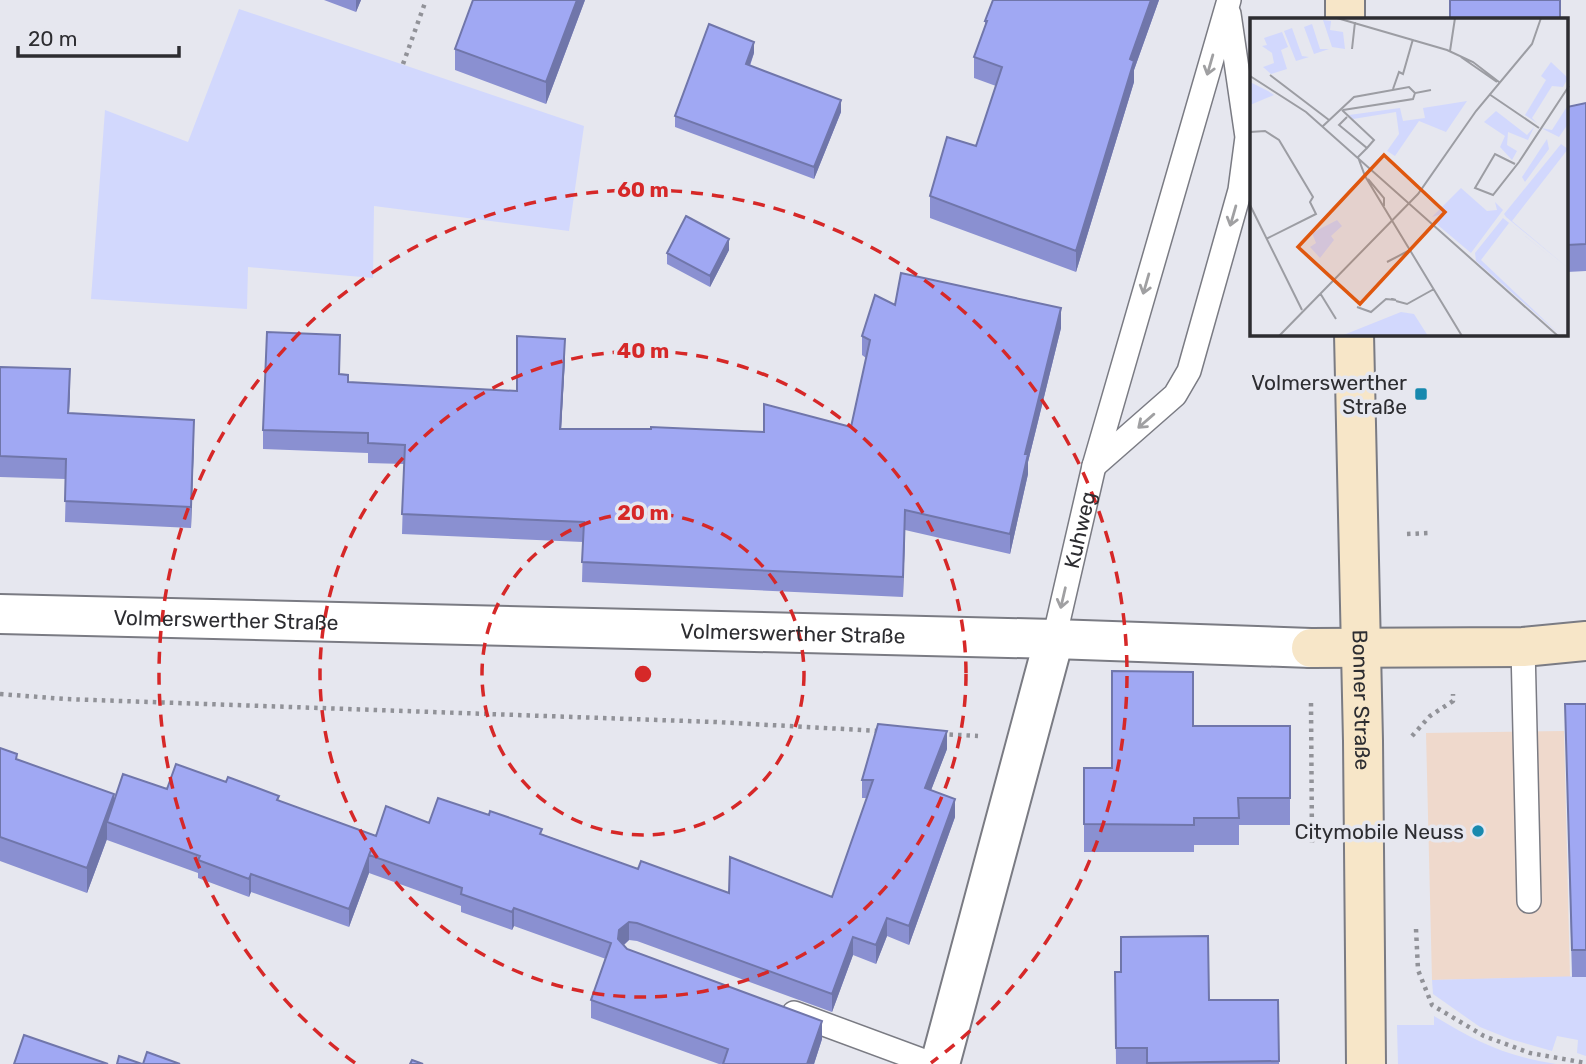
<svg xmlns="http://www.w3.org/2000/svg" width="1586" height="1064" font-family="Rubik,sans-serif">
<style>
.commercial{fill:#efd9cc}
.green{fill:#d2d8fd}
.lines{fill:none;stroke-linecap:round;stroke-linejoin:round}
.lane-casing{stroke:#7a7b83;stroke-width:26}
.street-casing{stroke:#7a7b83;stroke-width:42}
.secondary-casing{stroke:#7a7b83;stroke-width:42}
.path{stroke:#919298;stroke-width:4.5;stroke-dasharray:3.5 5;stroke-linecap:butt}
.lane{stroke:#fff;stroke-width:23}
.street{stroke:#fff;stroke-width:38}
.secondary{stroke:#f7e6c8;stroke-width:38}
.wall{fill:#8a90d1}
.shaded-wall{fill:#7076aa}
.building{fill:#a0a8f3;stroke:#7076aa;stroke-width:2}
.oneway{stroke:#a0a0a2}
.ring{fill:none;stroke:#d62828;stroke-width:3.5;stroke-dasharray:12 9}
.poi-dot{fill:#1889ae;stroke:#e6e7ef;stroke-width:2.5}
.labels{text-anchor:middle;dominant-baseline:central;stroke-width:7;stroke-linejoin:round;paint-order:stroke}
.poi-label{font-size:21px;fill:#2d2d31;stroke:#e6e7ef;text-anchor:end}
.street-label{font-size:21px;fill:#2d2d31;stroke:#e6e7ef}
.inset-road{fill:none;stroke:#9c9da3;stroke-width:2}
.view{fill:#df570e;fill-opacity:0.15;stroke:#df570e;stroke-width:3.5}
.inset-edge{fill:none;stroke:#2d2d31;stroke-width:3.5}
.centre{fill:#d62828;stroke:#e6e7ef;stroke-width:3.5}
.ring-label{font-size:21px;text-anchor:middle;font-weight:bold;fill:#d62828;stroke:#e6e7ef;stroke-width:7;stroke-linejoin:round;paint-order:stroke}
</style>
<rect width="100%" height="100%" fill="#e6e7ef"/>
<path class="commercial" d="M 1564,731 L 1570,977 L 1432,980 L 1426,733 Z"/>
<path class="green" d="M 239,9 L 584,126 L 569,231 L 374,206 L 373,278 L 248,267 L 247,309 L 91,299 L 105,110 L 188,142 Z
M 1586,976 L 1586,1056 L 1577,1053 L 1578,1040 L 1557,1036 L 1552,1051 L 1510,1039 L 1480,1027 L 1433,994 L 1432,980 Z
M 1434,1016 C 1477,1042 1505,1056 1556,1064 L 1398,1064 L 1397,1025 L 1434,1025 Z"/>
<g class="lines">
<defs>
<g id="lane">
<path d="M 1094,466 L 1175,395 L 1189,371 L 1240,190 L 1247,137 L 1229,14"/>
<path id="s1" d="M 1054,639 L 1094,466 L 1229,0"/>
<path d="M 1523,647 L 1529,901"/>
<path d="M 794,1013 L 932,1064"/>
</g>
<g id="street">
<path id="s2" d="M 0,614 L 1054,639 L 1311,648"/>
<path d="M 940,1064 L 1054,639"/>
</g>
<g id="secondary">
<path d="M 1345,0 L 1345,19"/>
<path id="s3" d="M 1354,334 L 1363,741 L 1366,1064"/>
<path d="M 1311,648 L 1523,647 L 1586,641"/>
</g>
</defs>
<use href="#lane" class="lane-casing"/>
<use href="#street" class="street-casing"/>
<use href="#secondary" class="secondary-casing"/>
<path class="path" d="M 403,64 L 426,0
M 1407,534 L 1430,533
M 0,694 L 65,699 L 715,722 L 880,731
M 1311,703 L 1312,844
M 941,734 L 978,736
M 1412,736 L 1430,716 L 1453,701 L 1453,694
M 1416,929 L 1418,970 L 1432,1005 L 1484,1036 L 1530,1053 L 1586,1063"/>
<use href="#lane" class="lane"/>
<use href="#street" class="street"/>
<use href="#secondary" class="secondary"/>
</g>
<path class="wall" d="M 324,0 L 361,0 L 356,12 Z
M 585,0 L 546,104 L 455,70 L 455,49 Z
M 993,0 L 1159,0 L 1134,70 L 1134,82 L 1076,272 L 930,218 L 930,196 L 976,146 L 996,86 L 974,78 L 974,57 L 985,27 L 985,21 Z
M 754,53 L 750,66 L 841,112 L 814,179 L 675,127 L 675,116 Z
M 1586,103 L 1586,271 L 1567,272 L 1567,107 Z
M 729,250 L 710,287 L 667,264 L 667,253 Z
M 895,305 L 1061,328 L 1028,462 L 1028,474 L 1010,554 L 905,530 L 903,597 L 582,582 L 583,542 L 402,534 L 404,464 L 368,463 L 368,453 L 263,449 L 263,430 L 348,382 L 517,391 L 565,359 L 561,429 L 764,432 L 851,427 L 866,358 L 862,355 L 862,336 Z
M 0,367 L 70,390 L 69,413 L 194,440 L 191,528 L 65,522 L 66,479 L 0,477 Z
M 1565,704 L 1586,704 L 1586,977 L 1572,977 Z
M 1193,726 L 1290,726 L 1290,825 L 1239,825 L 1239,845 L 1194,845 L 1194,852 L 1084,852 L 1084,768 L 1112,768 Z
M 0,748 L 17,759 L 114,802 L 167,789 L 279,801 L 376,836 L 429,823 L 542,834 L 638,869 L 729,893 L 832,897 L 867,798 L 862,798 L 862,780 L 947,749 L 931,790 L 955,817 L 909,945 L 887,936 L 876,964 L 853,955 L 832,1012 L 637,941 L 629,940 L 624,945 L 627,949 L 822,1039 L 814,1064 L 719,1064 L 591,1018 L 591,1000 L 606,959 L 514,926 L 512,930 L 461,912 L 461,906 L 369,873 L 349,927 L 251,892 L 249,897 L 198,878 L 198,873 L 107,840 L 107,839 L 87,893 L 0,861 Z
M 1115,972 L 1209,1000 L 1278,1000 L 1279,1064 L 1116,1064 Z"/>
<path class="shaded-wall" d="M 356,0 L 361,0 L 356,12 Z
M 577,0 L 585,0 L 546,104 L 546,82 Z
M 1151,0 L 1159,0 L 1134,70 L 1134,82 L 1076,272 L 1076,251 L 1130,59 Z
M 754,42 L 754,53 L 746,75 L 746,64 Z
M 841,100 L 841,112 L 814,179 L 814,167 Z
M 729,239 L 729,250 L 710,287 L 710,276 Z
M 1061,308 L 1061,328 L 1028,462 L 1028,474 L 1010,554 L 1010,534 L 1025,454 Z
M 565,339 L 565,359 L 560,449 L 560,429 Z
M 70,369 L 70,390 L 68,434 L 68,413 Z
M 194,420 L 194,440 L 191,528 L 191,507 Z
M 905,510 L 905,530 L 903,597 L 903,577 Z
M 947,731 L 947,749 L 925,806 L 925,788 Z
M 114,794 L 114,819 L 107,822 L 107,839 L 87,893 L 87,868 Z
M 955,799 L 955,817 L 909,945 L 909,926 Z
M 369,855 L 369,873 L 349,927 L 349,909 Z
M 251,874 L 251,892 L 249,897 L 249,879 Z
M 514,908 L 514,926 L 512,930 L 512,912 Z
M 887,918 L 887,936 L 876,964 L 876,945 Z
M 629,922 L 629,940 L 619,949 L 618,957 L 619,930 Z
M 853,937 L 853,955 L 832,1012 L 832,994 Z
M 822,1021 L 822,1039 L 814,1064 L 807,1064 Z"/>
<path class="building" d="M 473,0 L 577,0 L 546,82 L 455,49 Z
M 993,0 L 1151,0 L 1130,59 L 1134,61 L 1076,251 L 930,196 L 947,137 L 976,146 L 1002,67 L 974,57 L 987,21 L 985,21 Z
M 1450,0 L 1560,0 L 1560,19 L 1450,19 Z
M 709,24 L 754,42 L 746,64 L 841,100 L 814,167 L 675,116 Z
M 1586,103 L 1586,244 L 1567,245 L 1567,107 Z
M 686,216 L 729,239 L 710,276 L 667,253 Z
M 901,273 L 1061,308 L 1025,454 L 1028,454 L 1010,534 L 905,510 L 903,577 L 582,562 L 584,522 L 402,514 L 405,445 L 368,443 L 368,433 L 263,430 L 267,332 L 340,335 L 339,374 L 348,375 L 348,382 L 517,391 L 517,336 L 565,339 L 560,429 L 651,429 L 651,427 L 764,432 L 764,404 L 851,427 L 870,340 L 862,336 L 875,295 L 895,305 Z
M 0,367 L 70,369 L 68,413 L 194,420 L 191,507 L 65,501 L 66,459 L 0,456 Z
M 1112,671 L 1193,672 L 1193,726 L 1290,726 L 1290,798 L 1238,798 L 1239,818 L 1194,818 L 1194,825 L 1084,824 L 1084,768 L 1112,768 Z
M 1565,704 L 1586,704 L 1586,950 L 1572,950 Z
M 878,724 L 947,731 L 925,788 L 955,799 L 909,926 L 887,918 L 876,945 L 853,937 L 832,994 L 637,923 L 629,922 L 619,930 L 618,939 L 627,949 L 822,1021 L 807,1064 L 723,1064 L 728,1049 L 591,1000 L 611,943 L 514,908 L 512,912 L 461,894 L 462,888 L 369,855 L 371,850 L 349,909 L 251,874 L 249,879 L 198,860 L 200,856 L 107,822 L 123,774 L 167,789 L 176,764 L 226,782 L 228,777 L 279,796 L 277,800 L 376,836 L 386,806 L 429,823 L 438,798 L 489,815 L 490,811 L 542,829 L 540,834 L 638,869 L 641,861 L 729,893 L 730,857 L 832,897 L 873,780 L 862,780 Z
M 0,748 L 17,754 L 16,759 L 114,794 L 87,868 L 0,837 Z
M 1208,936 L 1209,1000 L 1278,1000 L 1279,1061 L 1147,1063 L 1147,1048 L 1116,1048 L 1115,972 L 1121,972 L 1121,937 Z
M 24,1035 L 108,1064 L 14,1064 Z
M 147,1052 L 180,1064 L 143,1064 Z
M 119,1056 L 142,1064 L 117,1064 Z
M 412,1060 L 423,1064 L 410,1064 Z"/>
<defs><path id="oneway-shaft" d="M-6 0H5M1.5-3L5.5 0L1.5 3" fill="none" stroke-width="1.6" stroke-linecap="round" stroke-linejoin="round" transform="scale(1.75)"/></defs>
<g class="oneway">
<use href="#oneway-shaft" transform="translate(1210 65) rotate(106)"/>
<use href="#oneway-shaft" transform="translate(1233 216) rotate(106)"/>
<use href="#oneway-shaft" transform="translate(1146 284) rotate(106)"/>
<use href="#oneway-shaft" transform="translate(1146 421) rotate(139)"/>
<use href="#oneway-shaft" transform="translate(1063 598) rotate(103)"/>
</g>
<g class="ring">
<circle cx="643" cy="674" r="161"/>
<circle cx="643" cy="674" r="323"/>
<path d="M355 1063A484 484 0 1 1 931 1063"/>
</g>
<g class="poi-dot">
<rect x="1414" y="387" width="14" height="14" rx="3.5"/>
<circle cx="1478" cy="831" r="7"/>
</g>
<g class="labels">
<g class="poi-label">
<text x="1407" y="382">Volmerswerther<tspan x="1407" dy="24">Straße</tspan></text>
<text x="1464" y="831">Citymobile Neuss</text>
</g>
<g class="street-label">
<text stroke="none"><textPath href="#s1" startOffset="112">Kuhweg</textPath></text>
<text stroke="none"><textPath href="#s2" startOffset="226">Volmerswerther Straße</textPath></text>
<text stroke="none"><textPath href="#s2" startOffset="793">Volmerswerther Straße</textPath></text>
<text stroke="none"><textPath href="#s3" startOffset="366">Bonner Straße</textPath></text>
</g>
</g>
<g transform="translate(1250 18)">
<rect width="318" height="318" fill="#e6e7ef"/>
<path d="M 73,2 L 81,3 L 80,12 L 93,14 L 95,31 L 82,29 ZM 62,6 L 70,31 L 79,31 L 64,36 L 54,9 ZM 42,10 L 52,38 L 59,39 L 46,43 L 34,13 ZM 32,14 L 38,29 L 31,32 L 37,51 L 21,56 L 13,49 L 24,45 L 22,35 L 12,28 L 17,27 L 14,20 ZM 301,44 L 318,60 L 313,69 L 302,68 L 282,100 L 287,105 L 275,97 L 296,62 L 291,58 ZM 0,64 L 18,73 L 24,77 L 0,87 ZM 217,83 L 196,114 L 169,103 L 145,138 L 137,133 L 149,116 L 146,94 L 103,101 L 99,97 L 150,90 L 153,103 L 175,100 L 173,90 ZM 318,87 L 318,106 L 309,119 L 291,110 L 302,112 ZM 246,93 L 277,117 L 284,109 L 278,122 L 258,114 L 257,127 L 267,133 L 262,142 L 250,129 L 255,118 L 234,104 ZM 297,121 L 299,131 L 275,164 L 272,159 ZM 311,126 L 318,131 L 262,203 L 318,250 L 256,199 L 254,196 ZM 211,170 L 237,193 L 247,192 L 245,184 L 253,192 L 221,235 L 183,203 L 192,196 L 182,199 ZM 253,200 L 318,253 L 259,205 L 231,242 L 310,317 L 226,243 L 225,235 ZM 87,202 L 92,208 L 81,218 L 84,222 L 70,240 L 60,229 L 66,225 L 62,215 ZM 151,294 L 164,296 L 178,318 L 91,318 Z" fill="#d2d8fd"/>
<path class="inset-road" d="M 87,0 L 197,32 L 223,44 L 249,64M 102,31 L 105,4M 200,33 L 205,0M 211,39 L 247,64M 20,57 L 79,102M 0,58 L 56,94 L 308,318M 143,71 L 149,54 L 153,56 L 163,21M 239,76 L 289,110M 92,92 L 124,122 L 117,130 L 89,107 L 97,99M 93,92 L 163,81 L 165,75 L 181,72M 73,108 L 104,79 L 159,69 L 165,75M 0,114 L 15,113 L 29,122 L 63,179 L 60,184 L 66,196 L 16,221M 117,130 L 108,139 L 115,158 L 212,318M 265,146 L 245,136 L 225,170 L 243,177 L 269,144 L 319,68M 118,161 L 134,180 L 134,188M 0,187 L 52,292M 137,244 L 160,232M 70,275 L 86,301M 146,283 L 157,286 L 184,271M 107,289 L 121,294 L 136,281 L 146,282 L 141,281M 29,318 L 168,176 L 226,93 L 282,26 L 291,0"/>
<path class="view" d="M 134,137 L 195,194 L 110,286 L 48,229 Z"/>
<rect width="318" height="318" class="inset-edge"/>
</g>
<circle cx="643" cy="674" r="10" class="centre"/>
<g class="ring-label">
<text x="643" y="197">60 m</text>
<text x="643" y="358">40 m</text>
<text x="643" y="520">20 m</text>
</g>
<path d="M18 46v10h161v-10" fill="none" stroke="#2d2d31" stroke-width="3.5"/>
<text x="28" y="46" font-size="21" fill="#2d2d31" stroke="#e6e7ef" stroke-width="5" paint-order="stroke">20 m</text>
</svg>
